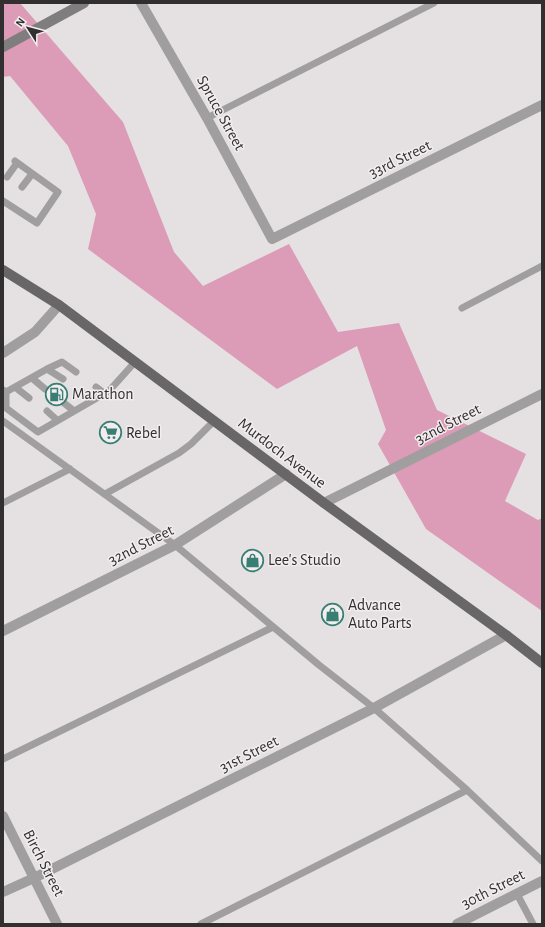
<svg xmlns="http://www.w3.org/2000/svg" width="545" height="927" font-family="'Alegreya Sans',sans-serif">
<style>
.forest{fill:#dc9cb7}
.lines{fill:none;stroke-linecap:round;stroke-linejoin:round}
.lane{stroke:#a09e9e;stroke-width:7}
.street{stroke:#a09e9e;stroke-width:10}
.secondary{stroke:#807d7e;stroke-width:10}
.primary{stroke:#696667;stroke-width:10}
.labels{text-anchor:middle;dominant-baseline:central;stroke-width:3;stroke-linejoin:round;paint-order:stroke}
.street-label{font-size:16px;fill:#312f30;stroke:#f2edef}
.poi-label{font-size:16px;fill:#312f30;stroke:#f2edef;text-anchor:start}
</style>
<rect width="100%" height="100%" fill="#e5e0e2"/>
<path class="forest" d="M 7,3 L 20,3 L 123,122 L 174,252 L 203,286 L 289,244 L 338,332 L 399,323 L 437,410 L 526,454 L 505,501 L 538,520 L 542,518 L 542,611 L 426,529 L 378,444 L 386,430 L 357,346 L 277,389 L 88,249 L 96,214 L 68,146 L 10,76 L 3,77 L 3,5 Z"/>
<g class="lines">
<path class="lane" d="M 207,118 L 434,3
M 7,177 L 17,163
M 22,187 L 32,174
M 3,201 L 37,223 L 58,192 L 15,161
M 462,308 L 542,266
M 47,369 L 63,379
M 32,378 L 45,389
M 15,387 L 29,398
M 96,387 L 104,393
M 3,390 L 6,392 L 6,408 L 38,432 L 109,391 L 135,362
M 6,392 L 47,369 L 62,362 L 76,372
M 83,393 L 92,400
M 64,403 L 74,411
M 47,411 L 57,420
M 3,421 L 175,545 L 319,665 L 374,708 L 467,790 L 542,861
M 105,494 L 179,453 L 191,444 L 214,421
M 3,503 L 70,469
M 3,759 L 273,627
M 517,894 L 533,924
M 201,924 L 467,790"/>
<path class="street" d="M 141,3 L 207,118 L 272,239 L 542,105
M 3,353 L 35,332 L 59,305
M 324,503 L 542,394
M 3,631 L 175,545 L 286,474
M 3,816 L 57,924
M 3,892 L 34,878 L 374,708 L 506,635
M 457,924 L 542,881"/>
<path class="secondary" d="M 3,47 L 84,3"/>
<path class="primary" d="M 3,270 L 59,305 L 324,503 L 506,635 L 542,663"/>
</g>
<defs>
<symbol id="fuel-ring" viewBox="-11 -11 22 22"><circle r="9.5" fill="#f2edef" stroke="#397e73" stroke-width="1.5"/><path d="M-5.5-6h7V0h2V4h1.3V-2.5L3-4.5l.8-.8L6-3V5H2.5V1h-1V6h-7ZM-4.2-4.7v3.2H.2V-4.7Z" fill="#397e73"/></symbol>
<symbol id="supermarket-ring" viewBox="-11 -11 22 22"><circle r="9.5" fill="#f2edef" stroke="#397e73" stroke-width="1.5"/><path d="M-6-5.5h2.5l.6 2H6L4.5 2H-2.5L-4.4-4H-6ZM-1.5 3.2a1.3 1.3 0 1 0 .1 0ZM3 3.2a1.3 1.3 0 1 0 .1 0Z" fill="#397e73"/></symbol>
<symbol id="shop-ring" viewBox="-11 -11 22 22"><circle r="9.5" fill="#f2edef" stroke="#397e73" stroke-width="1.5"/><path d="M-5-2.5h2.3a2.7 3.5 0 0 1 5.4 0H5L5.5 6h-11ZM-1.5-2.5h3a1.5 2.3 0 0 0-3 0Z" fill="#397e73"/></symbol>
</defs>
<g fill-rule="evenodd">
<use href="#fuel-ring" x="44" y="382" width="25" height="25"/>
<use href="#supermarket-ring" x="98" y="420" width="25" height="25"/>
<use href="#shop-ring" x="240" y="548" width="25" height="25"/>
<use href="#shop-ring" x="320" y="602" width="25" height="25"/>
</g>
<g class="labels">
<g class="street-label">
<text transform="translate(221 113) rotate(61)">Spruce Street</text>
<text transform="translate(400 159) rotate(-26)">33rd Street</text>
<text transform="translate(448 424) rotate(-27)">32nd Street</text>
<text transform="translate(282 453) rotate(37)">Murdoch Avenue</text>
<text transform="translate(141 545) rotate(-27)">32nd Street</text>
<text transform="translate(249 754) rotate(-27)">31st Street</text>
<text transform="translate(44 863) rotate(63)">Birch Street</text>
<text transform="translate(493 889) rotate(-27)">30th Street</text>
</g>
<g class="poi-label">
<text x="72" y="394">Marathon</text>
<text x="126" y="433">Rebel</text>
<text x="268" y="560">Lee's Studio</text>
<text x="348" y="605">Advance<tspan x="348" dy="18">Auto Parts</tspan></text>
</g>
</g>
<rect width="545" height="927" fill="none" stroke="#312f30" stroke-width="8"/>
<g transform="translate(28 28) rotate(306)" stroke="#f2edef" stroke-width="3" paint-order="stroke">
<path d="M0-3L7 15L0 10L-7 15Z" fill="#312f30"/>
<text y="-6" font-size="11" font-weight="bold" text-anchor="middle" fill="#312f30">N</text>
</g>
</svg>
